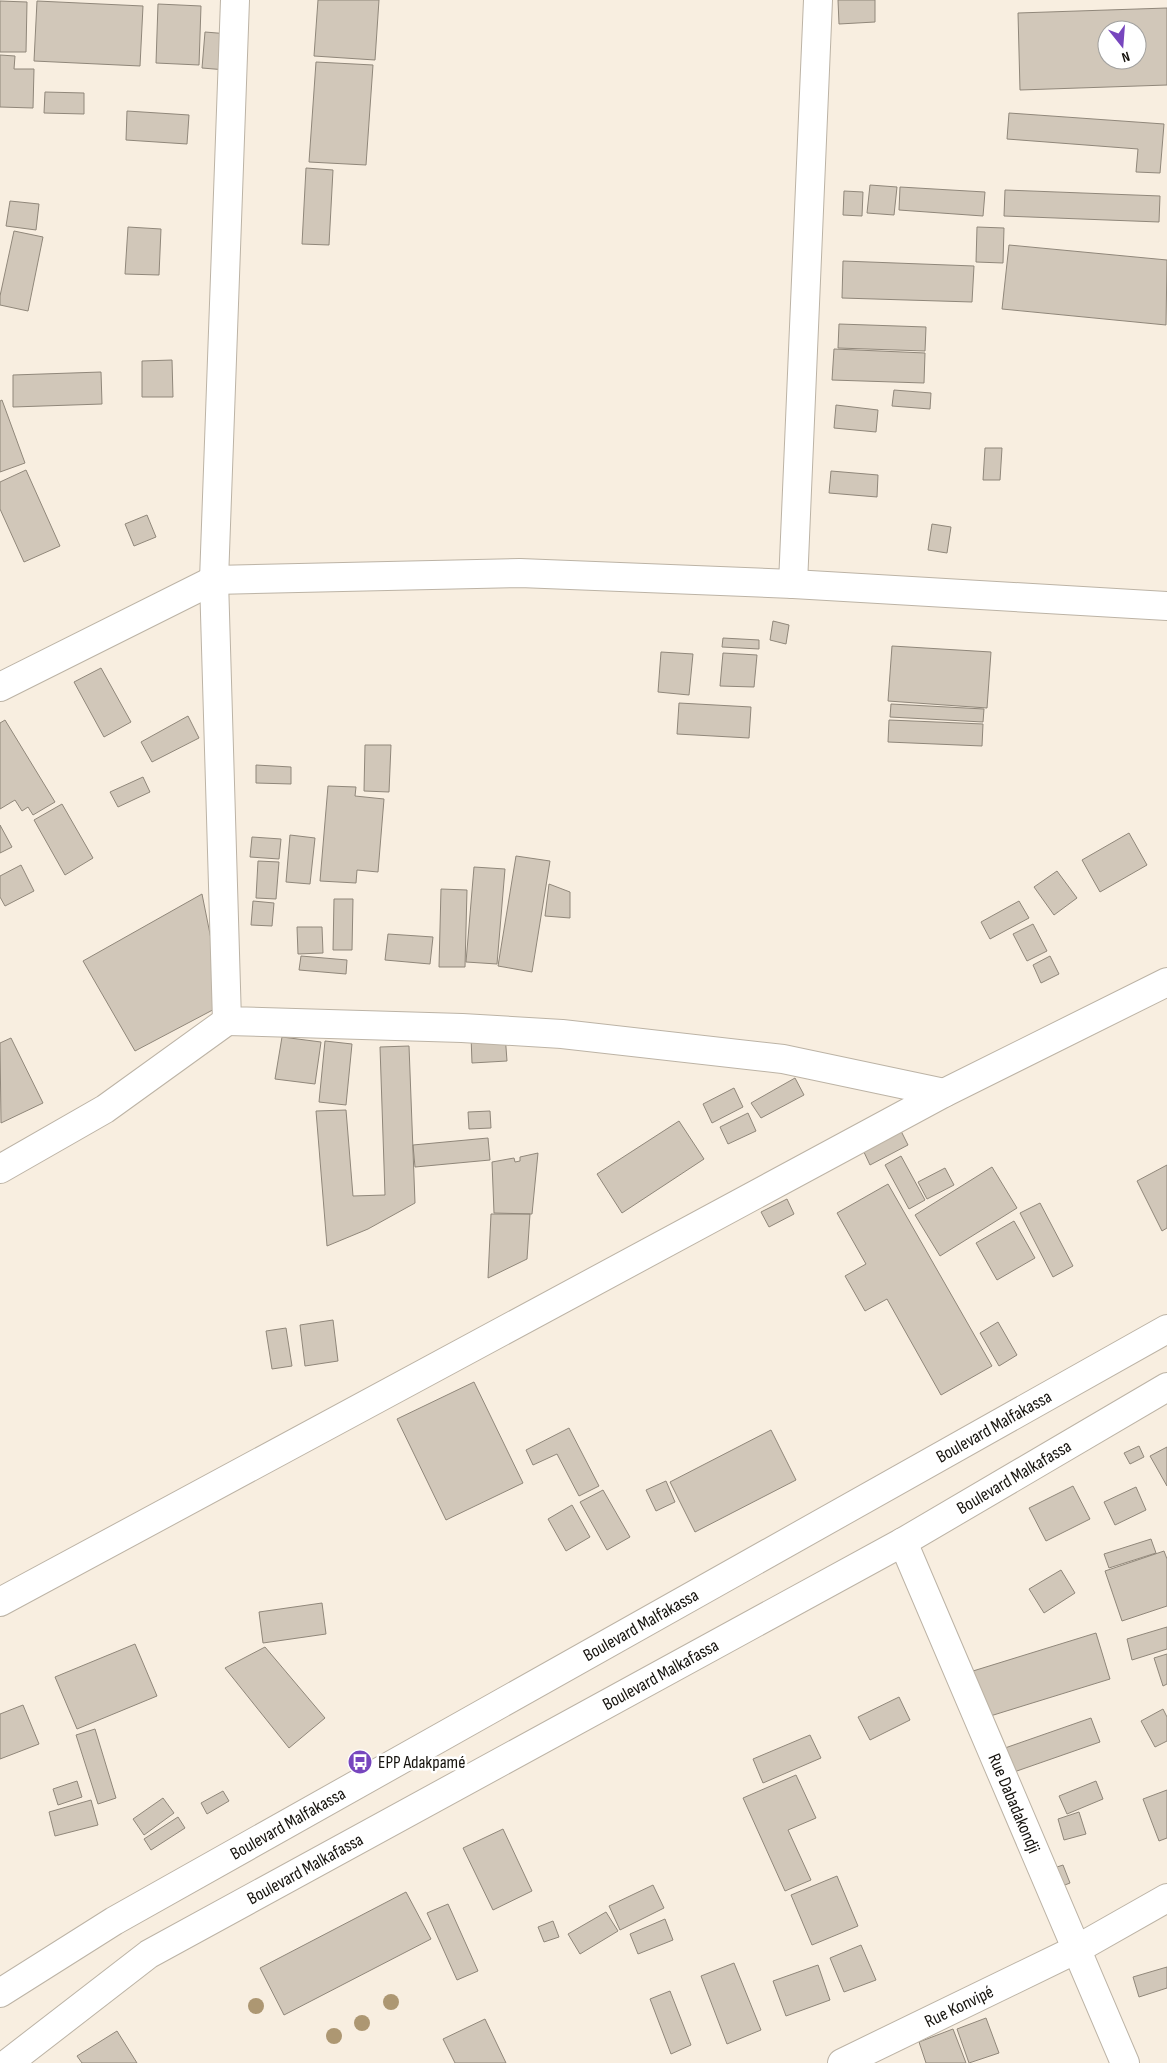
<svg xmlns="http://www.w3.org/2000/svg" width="1167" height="2063" font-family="'Sofia Sans Condensed',sans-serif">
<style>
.building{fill:#d1c7b9;stroke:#90877a;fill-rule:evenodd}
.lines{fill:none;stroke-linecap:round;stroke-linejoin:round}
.street-casing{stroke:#bcb3a5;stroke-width:30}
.secondary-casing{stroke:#bcb3a5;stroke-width:30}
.street{stroke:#fff;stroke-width:28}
.secondary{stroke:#fff;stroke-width:28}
.tree{fill:#ad9772}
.labels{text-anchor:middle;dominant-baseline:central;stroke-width:5;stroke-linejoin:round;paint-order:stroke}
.street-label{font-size:18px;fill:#16130e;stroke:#fff}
.poi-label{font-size:18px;fill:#16130e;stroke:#fff;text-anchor:start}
</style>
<rect width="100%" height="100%" fill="#f8eee0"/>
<path class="building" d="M 318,0 L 379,0 L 375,60 L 314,56 Z
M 838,0 L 875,0 L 875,22 L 839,24 Z
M 0,1 L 27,2 L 26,52 L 0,52 Z
M 37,1 L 143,6 L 140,66 L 34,61 Z
M 158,4 L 201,6 L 199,65 L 156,63 Z
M 1167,8 L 1167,85 L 1020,90 L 1018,13 ZM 1107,30 L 1137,30 L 1137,60 L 1107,60 Z
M 205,32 L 229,34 L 226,70 L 202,68 Z
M 0,55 L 15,56 L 14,69 L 34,69 L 33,108 L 0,107 Z
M 316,62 L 373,65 L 366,165 L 309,162 Z
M 45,92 L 84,93 L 84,114 L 44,113 Z
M 127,111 L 189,115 L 187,144 L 126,140 Z
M 1009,113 L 1164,124 L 1160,173 L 1136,172 L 1138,149 L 1007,139 Z
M 306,168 L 333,170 L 329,245 L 302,244 Z
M 870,185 L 897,187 L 894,215 L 867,213 Z
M 900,187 L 985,192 L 983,216 L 899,210 Z
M 1005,190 L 1160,196 L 1159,222 L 1004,216 Z
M 844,191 L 863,192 L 862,216 L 843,215 Z
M 10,201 L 39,204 L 36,230 L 6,226 Z
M 128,227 L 161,229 L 159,275 L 125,274 Z
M 977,227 L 1004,228 L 1003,263 L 976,262 Z
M 14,231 L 43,237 L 28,311 L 0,305 L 0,296 Z
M 1009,245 L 1167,260 L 1166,325 L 1002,309 Z
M 843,261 L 974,266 L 972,302 L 842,298 Z
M 839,324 L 926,327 L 925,351 L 838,348 Z
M 834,349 L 925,353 L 924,383 L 832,380 Z
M 172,360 L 173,397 L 142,397 L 142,361 Z
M 101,372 L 102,404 L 13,407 L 13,375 Z
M 894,390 L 931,393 L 930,409 L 892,406 Z
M 2,400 L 25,463 L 0,472 L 0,401 Z
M 836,405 L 878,410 L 876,432 L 834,428 Z
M 985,448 L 1002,448 L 1000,480 L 983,480 Z
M 26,470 L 60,546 L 24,562 L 0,509 L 0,482 Z
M 831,471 L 878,475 L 877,497 L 829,493 Z
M 147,515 L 156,537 L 134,546 L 125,524 Z
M 932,524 L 951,527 L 947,553 L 928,550 Z
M 773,621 L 789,625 L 786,644 L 770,640 Z
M 723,638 L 759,640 L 759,649 L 722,647 Z
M 892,646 L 991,652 L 987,708 L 888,701 Z
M 661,652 L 693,654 L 689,695 L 658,692 Z
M 723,653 L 757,655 L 754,687 L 720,686 Z
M 101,668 L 131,722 L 104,737 L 74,682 Z
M 679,703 L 751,707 L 749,738 L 677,734 Z
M 891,704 L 984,709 L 983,722 L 890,717 Z
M 188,716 L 199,738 L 152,762 L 141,742 Z
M 5,720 L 55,802 L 33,815 L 28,807 L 22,811 L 15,800 L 0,809 L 0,723 Z
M 889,720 L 983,724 L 982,746 L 888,742 Z
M 365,745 L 391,745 L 389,792 L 364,791 Z
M 256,765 L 291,767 L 291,784 L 256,783 Z
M 143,777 L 150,792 L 118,807 L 110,792 Z
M 328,786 L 356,787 L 355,796 L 384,799 L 378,872 L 357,870 L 356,883 L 320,881 Z
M 62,804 L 93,858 L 65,875 L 34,820 Z
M 0,825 L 12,847 L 0,853 Z
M 1129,833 L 1147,865 L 1100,892 L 1082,860 Z
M 290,835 L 315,838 L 310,884 L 286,882 Z
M 252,837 L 281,839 L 279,859 L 250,857 Z
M 516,856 L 550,861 L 532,972 L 498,966 Z
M 258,861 L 279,862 L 276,899 L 256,898 Z
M 21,865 L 34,891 L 5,906 L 0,897 L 0,876 Z
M 474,867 L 505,869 L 497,964 L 466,962 Z
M 1057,871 L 1077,898 L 1054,915 L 1034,887 Z
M 549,884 L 570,892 L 570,918 L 545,916 Z
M 441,889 L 467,890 L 465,967 L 439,967 Z
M 202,894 L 224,1004 L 135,1051 L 83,961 Z
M 334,899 L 353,899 L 352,950 L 333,950 Z
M 253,901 L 274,903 L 272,926 L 251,925 Z
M 1019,901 L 1029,918 L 990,939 L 981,922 Z
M 1033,924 L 1047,951 L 1027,961 L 1013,934 Z
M 297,927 L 322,927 L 323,953 L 298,954 Z
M 388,934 L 433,937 L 430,964 L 385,960 Z
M 301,956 L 347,960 L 346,974 L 299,970 Z
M 1050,956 L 1059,974 L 1041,983 L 1033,965 Z
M 505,1034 L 507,1061 L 472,1063 L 471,1036 Z
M 282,1037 L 321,1042 L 315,1084 L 275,1079 Z
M 11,1038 L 43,1103 L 1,1123 L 0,1043 Z
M 325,1041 L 352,1044 L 346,1105 L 319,1102 Z
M 409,1046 L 415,1203 L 368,1229 L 327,1246 L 316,1111 L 346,1110 L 353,1196 L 385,1195 L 380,1047 Z
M 795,1078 L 804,1095 L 761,1118 L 751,1103 Z
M 734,1088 L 743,1107 L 712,1123 L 703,1104 Z
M 490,1111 L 491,1128 L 469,1129 L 468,1112 Z
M 748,1113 L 756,1131 L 728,1144 L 720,1127 Z
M 679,1121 L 704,1159 L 622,1213 L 597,1174 Z
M 901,1131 L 908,1145 L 870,1165 L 863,1150 Z
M 488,1138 L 490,1160 L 415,1167 L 413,1145 Z
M 538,1153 L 532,1214 L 494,1213 L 492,1162 L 514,1158 L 515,1162 L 520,1161 L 520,1157 Z
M 901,1156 L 925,1200 L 909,1209 L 885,1165 Z
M 1167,1165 L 1167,1228 L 1162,1231 L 1137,1181 Z
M 992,1167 L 1017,1208 L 940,1256 L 915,1215 Z
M 945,1168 L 954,1185 L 927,1199 L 918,1182 Z
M 888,1184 L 992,1366 L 941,1395 L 887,1299 L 865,1311 L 845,1276 L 866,1264 L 837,1213 Z
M 787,1199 L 794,1214 L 769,1227 L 761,1212 Z
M 1040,1203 L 1073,1266 L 1053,1277 L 1020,1213 Z
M 491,1214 L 530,1214 L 527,1259 L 488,1278 Z
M 1014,1221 L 1035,1258 L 997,1280 L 976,1243 Z
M 333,1320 L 338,1361 L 305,1366 L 300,1325 Z
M 998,1322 L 1017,1355 L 999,1366 L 980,1333 Z
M 286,1328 L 292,1366 L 272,1369 L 266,1331 Z
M 474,1382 L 523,1483 L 446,1520 L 397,1419 Z
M 569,1428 L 599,1486 L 579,1496 L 557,1454 L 533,1465 L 526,1450 Z
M 771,1430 L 796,1480 L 695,1532 L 670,1482 Z
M 1139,1446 L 1144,1457 L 1130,1464 L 1124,1453 Z
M 1167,1447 L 1167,1486 L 1150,1456 Z
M 666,1481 L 675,1502 L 656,1511 L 646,1490 Z
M 1073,1486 L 1090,1519 L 1046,1541 L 1029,1508 Z
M 1136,1487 L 1146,1510 L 1115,1525 L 1104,1502 Z
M 603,1490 L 630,1537 L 607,1550 L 580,1502 Z
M 572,1505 L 590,1537 L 566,1551 L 548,1519 Z
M 1151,1539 L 1156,1553 L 1109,1568 L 1104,1554 Z
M 1164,1551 L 1167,1559 L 1167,1606 L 1122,1621 L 1105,1571 Z
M 1061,1570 L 1075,1593 L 1044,1613 L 1029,1589 Z
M 322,1603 L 326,1634 L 263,1643 L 259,1612 Z
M 1167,1627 L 1167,1649 L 1132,1660 L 1127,1639 Z
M 1096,1633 L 1110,1679 L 987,1717 L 973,1671 Z
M 135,1644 L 157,1696 L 77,1729 L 55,1677 Z
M 265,1647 L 325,1718 L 289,1748 L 225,1668 Z
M 1167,1654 L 1167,1684 L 1163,1686 L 1154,1658 Z
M 899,1697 L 910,1720 L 870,1740 L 858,1717 Z
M 23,1705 L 39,1744 L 0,1759 L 0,1714 Z
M 1163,1709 L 1167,1717 L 1167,1741 L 1155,1747 L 1141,1721 Z
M 1091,1718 L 1100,1742 L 1014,1772 L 1005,1748 Z
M 95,1729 L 116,1798 L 98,1804 L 76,1735 Z
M 810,1735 L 821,1758 L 763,1783 L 753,1759 Z
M 796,1775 L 816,1818 L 788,1830 L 811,1880 L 785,1891 L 743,1798 Z
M 77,1781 L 82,1797 L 58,1805 L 53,1789 Z
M 1096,1781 L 1103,1799 L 1067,1814 L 1059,1796 Z
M 1167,1790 L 1167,1838 L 1159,1841 L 1143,1799 Z
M 223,1791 L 229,1801 L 207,1814 L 201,1803 Z
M 163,1798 L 174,1813 L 144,1835 L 133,1819 Z
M 91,1800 L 98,1825 L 55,1836 L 49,1812 Z
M 1079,1812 L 1086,1834 L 1064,1840 L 1058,1819 Z
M 178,1817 L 185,1828 L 151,1850 L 144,1839 Z
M 503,1829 L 532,1891 L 493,1910 L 463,1848 Z
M 1063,1865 L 1070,1883 L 1052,1890 L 1045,1871 Z
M 837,1876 L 858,1926 L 812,1945 L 791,1895 Z
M 653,1885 L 664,1908 L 620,1930 L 609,1906 Z
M 406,1892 L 431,1939 L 284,2015 L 260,1968 Z
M 448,1904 L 478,1971 L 457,1980 L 427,1913 Z
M 606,1912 L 618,1931 L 580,1954 L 568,1934 Z
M 665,1919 L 673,1940 L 638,1954 L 630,1934 Z
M 553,1921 L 559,1937 L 544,1942 L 538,1927 Z
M 861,1945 L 876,1980 L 844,1992 L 830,1958 Z
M 734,1963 L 761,2030 L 727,2044 L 701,1976 Z
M 818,1965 L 830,2000 L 786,2016 L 773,1981 Z
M 1167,1967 L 1167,1988 L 1139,1997 L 1133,1977 Z
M 670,1991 L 691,2045 L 671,2054 L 650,1999 Z
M 986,2018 L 999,2053 L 969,2063 L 957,2029 Z
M 485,2019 L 506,2063 L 455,2063 L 443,2039 Z
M 953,2029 L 966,2063 L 926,2063 L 919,2042 Z
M 117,2031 L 137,2063 L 82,2063 L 77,2056 Z"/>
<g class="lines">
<defs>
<g id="street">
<path d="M 235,0 L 214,580 L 227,1021 L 462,1028 L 562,1034 L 783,1059 L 944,1093"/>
<path d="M 793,584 L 818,0"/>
<path d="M 0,687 L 214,580 L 520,573 L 793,584 L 1167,606"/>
<path d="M 0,1169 L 105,1109 L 227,1021"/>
<path id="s1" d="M 903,1542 L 1125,2063"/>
<path d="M 0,1602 L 944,1093 L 1167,982"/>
<path id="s2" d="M 842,2063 L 1077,1949 L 1167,1898"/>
</g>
<g id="secondary">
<path id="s3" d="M 0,1993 L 114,1921 L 1167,1329"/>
<path id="s4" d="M 8,2063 L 149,1954 L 903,1542 L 1167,1387"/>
</g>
</defs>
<use href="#street" class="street-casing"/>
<use href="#secondary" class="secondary-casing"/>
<use href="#street" class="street"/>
<use href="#secondary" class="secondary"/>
</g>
<g class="tree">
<circle cx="391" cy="2002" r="8"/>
<circle cx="256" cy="2006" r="8"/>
<circle cx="362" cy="2023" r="8"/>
<circle cx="334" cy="2036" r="8"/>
</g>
<defs>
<symbol id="bus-disc" viewBox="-11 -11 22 22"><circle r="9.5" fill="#7746be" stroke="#fff"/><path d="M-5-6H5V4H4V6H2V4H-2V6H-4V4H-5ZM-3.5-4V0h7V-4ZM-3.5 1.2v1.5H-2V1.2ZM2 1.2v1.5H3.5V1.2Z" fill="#fff"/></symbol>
</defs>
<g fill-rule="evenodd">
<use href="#bus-disc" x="346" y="1748" width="28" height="28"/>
</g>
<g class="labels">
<g class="street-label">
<text stroke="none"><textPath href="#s3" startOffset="1144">Boulevard Malfakassa</textPath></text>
<text stroke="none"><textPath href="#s4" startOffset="1166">Boulevard Malkafassa</textPath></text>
<text stroke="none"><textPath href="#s3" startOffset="739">Boulevard Malfakassa</textPath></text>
<text stroke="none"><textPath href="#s4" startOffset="761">Boulevard Malkafassa</textPath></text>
<text stroke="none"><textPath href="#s1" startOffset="284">Rue Dabadakondji</textPath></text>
<text stroke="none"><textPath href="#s3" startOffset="334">Boulevard Malfakassa</textPath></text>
<text stroke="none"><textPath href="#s4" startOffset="356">Boulevard Malkafassa</textPath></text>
<text stroke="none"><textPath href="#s2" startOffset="130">Rue Konvipé</textPath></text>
</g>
<g class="poi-label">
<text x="378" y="1762">EPP Adakpamé</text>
</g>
</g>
<g transform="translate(1122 45) rotate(163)"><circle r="24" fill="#ffffff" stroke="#a2a19f"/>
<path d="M0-4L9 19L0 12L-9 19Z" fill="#7746be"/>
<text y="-8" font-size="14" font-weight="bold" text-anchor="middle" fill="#16130e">N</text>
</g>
</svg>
